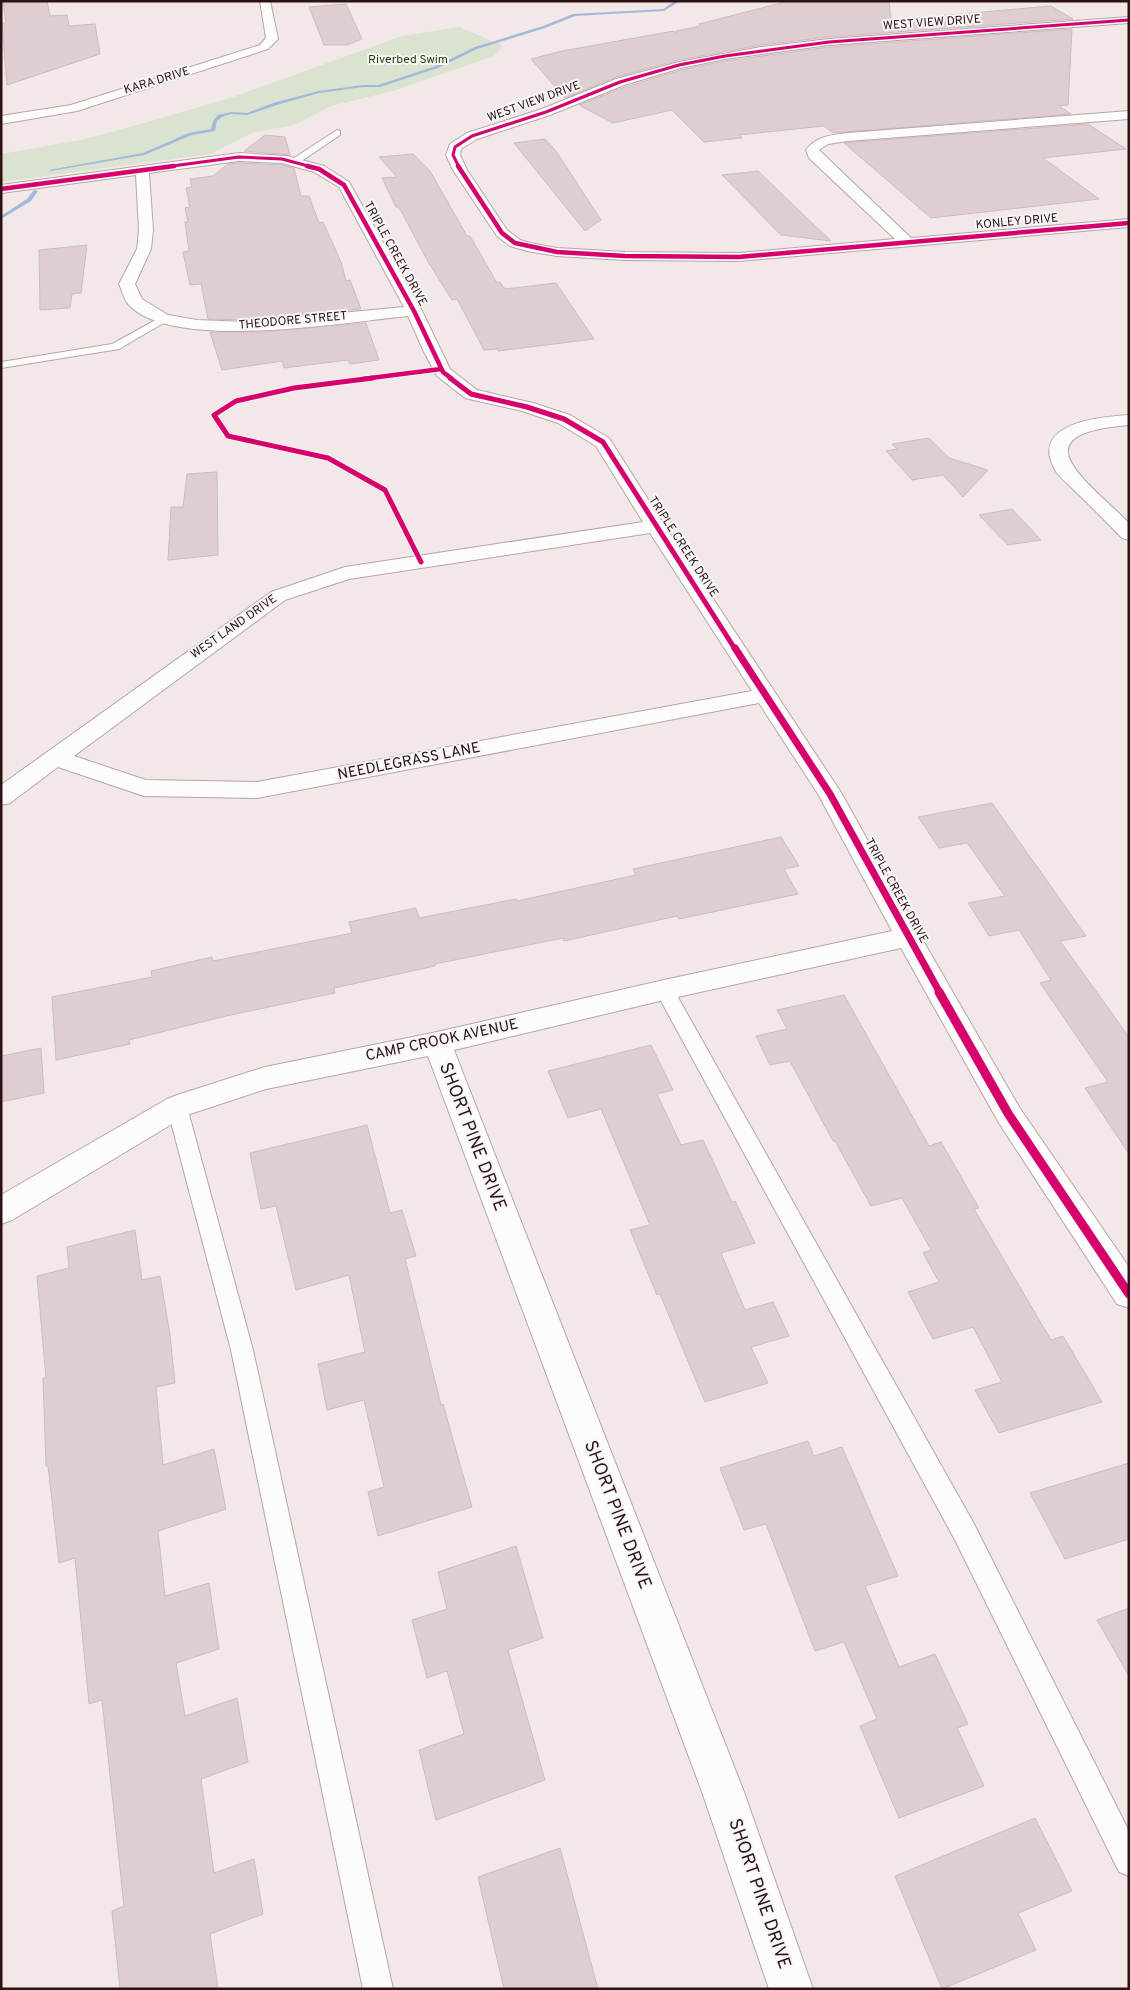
<svg xmlns="http://www.w3.org/2000/svg" width="1130" height="1990" font-family="Overpass,sans-serif">
<style>
.green{fill:#d9e3cf}
.lines{fill:none;stroke-linecap:round;stroke-linejoin:round}
.stream{fill:#a4b8db;fill-rule:evenodd}
.building{fill:#deced1;stroke:#cebbc0}
.service-casing{stroke:#b8a5a6;stroke-width:2}
.minor-casing{stroke:#b8a5a6;stroke-width:2}
.service{fill:#fdfcfc;fill-rule:evenodd}
.minor{fill:#fdfcfc;fill-rule:evenodd}
.cycleway-far4-casing{stroke:#f6f6f6;stroke-width:4.5}
.cycleway-far3-casing{stroke:#f6f6f6;stroke-width:6}
.cycleway-far2-casing{stroke:#f6f6f6;stroke-width:7}
.cycleway-far1-casing{stroke:#f6f6f6;stroke-width:9}
.cycleway-casing{stroke:#f6f6f6;stroke-width:12}
.cycleway-far4{stroke:#d6006c;stroke-width:3}
.cycleway-far3{stroke:#d6006c;stroke-width:4.5}
.cycleway-far2{stroke:#d6006c;stroke-width:5}
.cycleway-far1{stroke:#d6006c;stroke-width:7}
.cycleway{stroke:#d6006c;stroke-width:9}
.labels{text-anchor:middle;dominant-baseline:central;stroke-width:4;stroke-linejoin:round;paint-order:stroke}
.far-street-label{font-size:12px;fill:#2e1113;stroke:#f6f6f6}
.far-park-label{font-size:12px;fill:#1c3e09;stroke:#f6f6f6}
.street-label{font-size:15px;fill:#2e1113;stroke:#f6f6f6}
.near-street-label{font-size:18px;fill:#2e1113;stroke:#f6f6f6}
</style>
<rect width="100%" height="100%" fill="#f2e8e8"/>
<path class="green" d="M 460,27 L 503,46 L 494,56 L 393,91 L 331,106 L 294,125 L 252,133 L 210,154 L 1,182 L 1,154 L 81,140 L 155,120 L 233,97 L 402,36 Z"/>
<g class="lines">
<path class="stream" d="M 675,1 L 680,1 L 664,11 L 575,16 L 545,28 L 477,49 L 438,68 L 380,87 L 363,87 L 319,93 L 280,104 L 247,115 L 231,114 L 222,117 L 217,121 L 215,131 L 192,135 L 144,155 L 51,171 L 49,170 L 143,153 L 189,133 L 211,129 L 213,121 L 218,115 L 231,112 L 247,113 L 276,102 L 319,91 L 363,85 L 378,85 L 436,66 L 475,47 L 543,26 L 573,14 L 663,9 Z
M 34,190 L 38,191 L 31,201 L 1,219 L 1,216 L 27,199 Z"/>
</g>
<path class="building" d="M 3,1 L 47,1 L 50,16 L 67,15 L 69,26 L 95,24 L 100,54 L 7,85 L 2,23 L 6,23 Z
M 789,1 L 889,1 L 891,20 L 1051,6 L 1073,19 L 829,37 L 761,45 L 679,60 L 616,77 L 565,98 L 531,59 L 562,51 L 674,31 L 676,33 L 676,31 L 700,26 L 699,24 Z
M 346,4 L 362,39 L 347,45 L 324,45 L 309,7 Z
M 1072,29 L 1068,105 L 1059,106 L 1071,114 L 833,133 L 824,126 L 739,135 L 742,138 L 704,142 L 672,110 L 613,123 L 579,105 L 625,87 L 681,70 L 725,61 L 829,47 Z
M 1088,124 L 1126,149 L 1043,158 L 1099,199 L 931,218 L 844,143 Z
M 265,135 L 285,137 L 290,155 L 244,151 Z
M 545,139 L 556,151 L 601,220 L 585,231 L 514,143 Z
M 413,154 L 430,171 L 467,236 L 470,236 L 497,283 L 500,282 L 505,289 L 556,283 L 594,339 L 498,351 L 497,349 L 484,350 L 457,299 L 452,300 L 427,260 L 399,207 L 396,207 L 382,178 L 397,177 L 379,157 Z
M 239,163 L 282,165 L 294,168 L 301,196 L 309,196 L 319,223 L 323,222 L 341,262 L 346,281 L 350,280 L 361,309 L 247,320 L 208,319 L 201,284 L 190,285 L 183,252 L 189,251 L 185,222 L 188,222 L 185,208 L 190,207 L 186,188 L 192,187 L 190,179 L 213,176 L 228,164 Z
M 758,171 L 831,241 L 781,235 L 722,175 Z
M 87,245 L 81,293 L 72,294 L 70,308 L 40,310 L 39,250 Z
M 366,323 L 379,360 L 350,364 L 348,360 L 284,368 L 282,361 L 222,370 L 210,332 L 262,332 Z
M 929,438 L 949,458 L 988,470 L 963,497 L 943,475 L 912,480 L 886,451 L 897,449 L 892,444 Z
M 217,472 L 218,555 L 168,560 L 171,507 L 183,507 L 187,474 Z
M 1012,509 L 1041,540 L 1008,545 L 979,515 Z
M 992,803 L 1086,936 L 1060,941 L 1129,1037 L 1129,1154 L 1085,1088 L 1108,1082 L 1040,983 L 1051,980 L 1019,930 L 989,936 L 968,903 L 1005,896 L 967,843 L 939,848 L 918,817 Z
M 781,837 L 799,866 L 784,869 L 798,894 L 679,919 L 677,916 L 564,941 L 563,938 L 435,964 L 435,966 L 334,988 L 335,993 L 226,1016 L 129,1040 L 130,1044 L 56,1060 L 52,997 L 152,977 L 151,971 L 212,957 L 213,961 L 352,933 L 349,922 L 416,908 L 419,918 L 516,899 L 517,901 L 636,875 L 633,869 Z
M 844,995 L 929,1146 L 941,1142 L 979,1208 L 974,1209 L 1051,1340 L 1063,1336 L 1102,1402 L 999,1433 L 975,1390 L 1002,1382 L 973,1327 L 933,1339 L 908,1292 L 939,1282 L 923,1253 L 931,1250 L 902,1198 L 871,1206 L 835,1141 L 833,1141 L 790,1061 L 770,1065 L 756,1036 L 787,1029 L 777,1010 Z
M 651,1045 L 673,1090 L 657,1094 L 681,1145 L 703,1140 L 732,1202 L 735,1201 L 755,1243 L 721,1253 L 745,1310 L 773,1302 L 789,1336 L 751,1347 L 768,1383 L 705,1402 L 660,1294 L 657,1295 L 630,1230 L 650,1225 L 601,1109 L 568,1118 L 548,1071 Z
M 41,1048 L 44,1093 L 1,1102 L 1,1056 Z
M 367,1125 L 390,1213 L 402,1210 L 416,1256 L 405,1259 L 441,1405 L 443,1404 L 472,1507 L 378,1536 L 368,1492 L 384,1487 L 364,1400 L 327,1410 L 318,1364 L 365,1352 L 349,1275 L 296,1290 L 276,1206 L 261,1209 L 250,1153 Z
M 135,1230 L 142,1280 L 160,1276 L 170,1335 L 175,1383 L 156,1387 L 163,1465 L 214,1449 L 226,1509 L 158,1531 L 165,1596 L 209,1583 L 219,1649 L 176,1663 L 185,1716 L 237,1698 L 248,1762 L 201,1779 L 214,1873 L 254,1859 L 263,1914 L 210,1934 L 218,1989 L 120,1989 L 112,1911 L 124,1906 L 102,1700 L 89,1704 L 75,1558 L 59,1563 L 48,1466 L 46,1466 L 43,1378 L 46,1378 L 37,1276 L 69,1268 L 67,1247 Z
M 808,1441 L 814,1456 L 842,1447 L 898,1576 L 865,1586 L 899,1667 L 935,1654 L 968,1724 L 957,1728 L 984,1786 L 899,1818 L 860,1726 L 877,1719 L 844,1642 L 815,1651 L 766,1524 L 744,1530 L 720,1468 Z
M 1129,1463 L 1129,1539 L 1065,1559 L 1030,1493 Z
M 516,1546 L 543,1638 L 508,1650 L 545,1780 L 436,1820 L 419,1750 L 464,1734 L 447,1671 L 427,1678 L 412,1620 L 447,1609 L 438,1572 Z
M 1129,1608 L 1129,1676 L 1097,1620 Z
M 1035,1818 L 1072,1891 L 1018,1913 L 1036,1950 L 942,1989 L 895,1876 Z
M 560,1848 L 598,1989 L 504,1989 L 478,1877 Z"/>
<g class="lines">
<defs>
<path id="service" d="M 337,130 L 340,131 L 340,135 L 297,164 L 291,164 L 291,160 Z
M 163,316 L 168,319 L 167,321 L 119,349 L 1,368 L 1,362 L 112,344 Z
M 664,983 L 671,985 L 973,1522 L 1129,1831 L 1129,1876 L 1119,1872 L 955,1540 L 655,990 L 657,985 Z
M 177,1099 L 184,1101 L 187,1107 L 253,1350 L 393,1989 L 363,1989 L 231,1350 L 167,1107 L 170,1101 Z"/>
<path id="minor" d="M 260,1 L 270,1 L 278,39 L 268,49 L 77,111 L 1,124 L 1,116 L 71,105 L 260,45 L 266,38 Z
M 1129,17 L 1129,23 L 829,45 L 725,59 L 681,68 L 624,85 L 550,115 L 477,139 L 461,149 L 460,155 L 467,170 L 507,230 L 520,240 L 530,243 L 557,248 L 625,252 L 739,253 L 895,239 L 809,158 L 806,150 C 816,136 832,135 848,133 L 1129,111 L 1129,119 L 848,141 L 828,144 L 819,150 L 911,238 L 1129,219 L 1129,227 L 739,261 L 625,260 L 557,256 L 527,251 L 510,246 L 497,236 L 453,170 L 446,155 L 450,144 L 467,133 L 542,109 L 616,79 L 679,62 L 761,47 L 829,39 Z
M 239,153 L 287,156 L 324,166 L 349,182 L 422,311 L 450,369 L 477,390 L 533,403 L 570,415 L 609,438 L 665,526 L 842,794 L 921,937 L 1019,1107 L 1129,1267 L 1129,1308 L 1117,1304 L 999,1123 L 901,948 L 664,1000 L 454,1050 L 744,1792 L 813,1989 L 769,1989 L 702,1792 L 428,1056 L 266,1089 L 187,1115 L 12,1220 L 1,1224 L 1,1195 L 167,1099 L 177,1095 L 265,1067 L 437,1032 L 664,980 L 892,931 L 818,794 L 759,703 L 257,798 L 144,796 L 58,767 L 10,803 L 1,805 L 1,785 L 271,592 L 345,567 L 643,522 L 596,446 L 558,423 L 522,411 L 465,398 L 437,376 L 424,352 L 408,316 C 346,322 173,352 129,305 C 124,300 122,290 119,284 L 137,249 L 139,230 L 136,175 L 1,193 L 1,185 ZM 239,161 L 282,163 L 314,172 L 339,187 L 404,307 L 247,322 L 197,320 L 168,315 L 142,299 L 135,284 L 151,249 L 153,230 L 149,173 ZM 650,533 L 752,691 L 257,782 L 146,780 L 74,756 L 285,600 L 349,579 Z
M 1129,415 L 1129,425 C 1017,434 1085,479 1129,523 L 1129,540 L 1122,538 C 1107,523 1092,507 1076,492 C 1069,485 1060,478 1055,470 C 1029,423 1099,417 1129,415 Z"/>
</defs>
<use href="#service" class="service-casing"/>
<use href="#minor" class="minor-casing"/>
<use href="#service" class="service"/>
<use href="#minor" class="minor"/>
<defs>
<path id="cycleway-far4" d="M 165,167 L 239,157 L 282,159 L 312,167
M 459,167 L 453,155 L 455,147 L 472,136 L 546,112 L 620,82 L 679,65 L 725,56 L 829,42 L 1129,20"/>
<path id="cycleway-far3" d="M 307,166 L 319,169 L 344,185 L 414,311 L 443,372 L 452,379
M 458,166 L 502,233 L 515,243 L 557,252 L 625,256 L 739,257 L 1129,223
M 1,189 L 174,166
M 363,379 L 441,369"/>
<path id="cycleway-far2" d="M 373,378 L 294,388 L 236,401 L 214,415 L 228,436 L 328,458 L 385,490 L 421,562
M 450,378 L 471,394 L 527,407 L 564,419 L 603,442 L 735,649"/>
<path id="cycleway-far1" d="M 735,648 L 830,794 L 940,993"/>
<path id="cycleway" d="M 939,992 L 1009,1115 L 1129,1294"/>
</defs>
<use href="#cycleway-far4" class="cycleway-far4-casing"/>
<use href="#cycleway-far3" class="cycleway-far3-casing"/>
<use href="#cycleway-far2" class="cycleway-far2-casing"/>
<use href="#cycleway-far1" class="cycleway-far1-casing"/>
<use href="#cycleway" class="cycleway-casing"/>
<use href="#cycleway-far4" class="cycleway-far4"/>
<use href="#cycleway-far3" class="cycleway-far3"/>
<use href="#cycleway-far2" class="cycleway-far2"/>
<use href="#cycleway-far1" class="cycleway-far1"/>
<use href="#cycleway" class="cycleway"/>
</g>
<g class="labels">
<g class="far-street-label">
<text transform="translate(932 23) rotate(-4)">WEST VIEW DRIVE</text>
<text transform="translate(157 81) rotate(-17)">KARA DRIVE</text>
<text transform="translate(534 102) rotate(-20)">WEST VIEW DRIVE</text>
<text transform="translate(1017 222) rotate(-5)">KONLEY DRIVE</text>
<text transform="translate(395 254) rotate(61)">TRIPLE CREEK DRIVE</text>
<text transform="translate(293 321) rotate(-5)">THEODORE STREET</text>
<text transform="translate(683 547) rotate(57)">TRIPLE CREEK DRIVE</text>
<text transform="translate(234 627) rotate(-35)">WEST LAND DRIVE</text>
<text transform="translate(896 891) rotate(61)">TRIPLE CREEK DRIVE</text>
</g>
<g class="far-park-label">
<text x="408" y="60">Riverbed Swim</text>
</g>
<g class="street-label">
<text transform="translate(409 762) rotate(-11)">NEEDLEGRASS LANE</text>
<text transform="translate(442 1041) rotate(-12)">CAMP CROOK AVENUE</text>
</g>
<g class="near-street-label">
<text transform="translate(472 1137) rotate(69)">SHORT PINE DRIVE</text>
<text transform="translate(617 1515) rotate(69)">SHORT PINE DRIVE</text>
<text transform="translate(759 1894) rotate(71)">SHORT PINE DRIVE</text>
</g>
</g>
<rect width="1130" height="1990" fill="none" stroke="#2e1113" stroke-width="5"/>
</svg>
